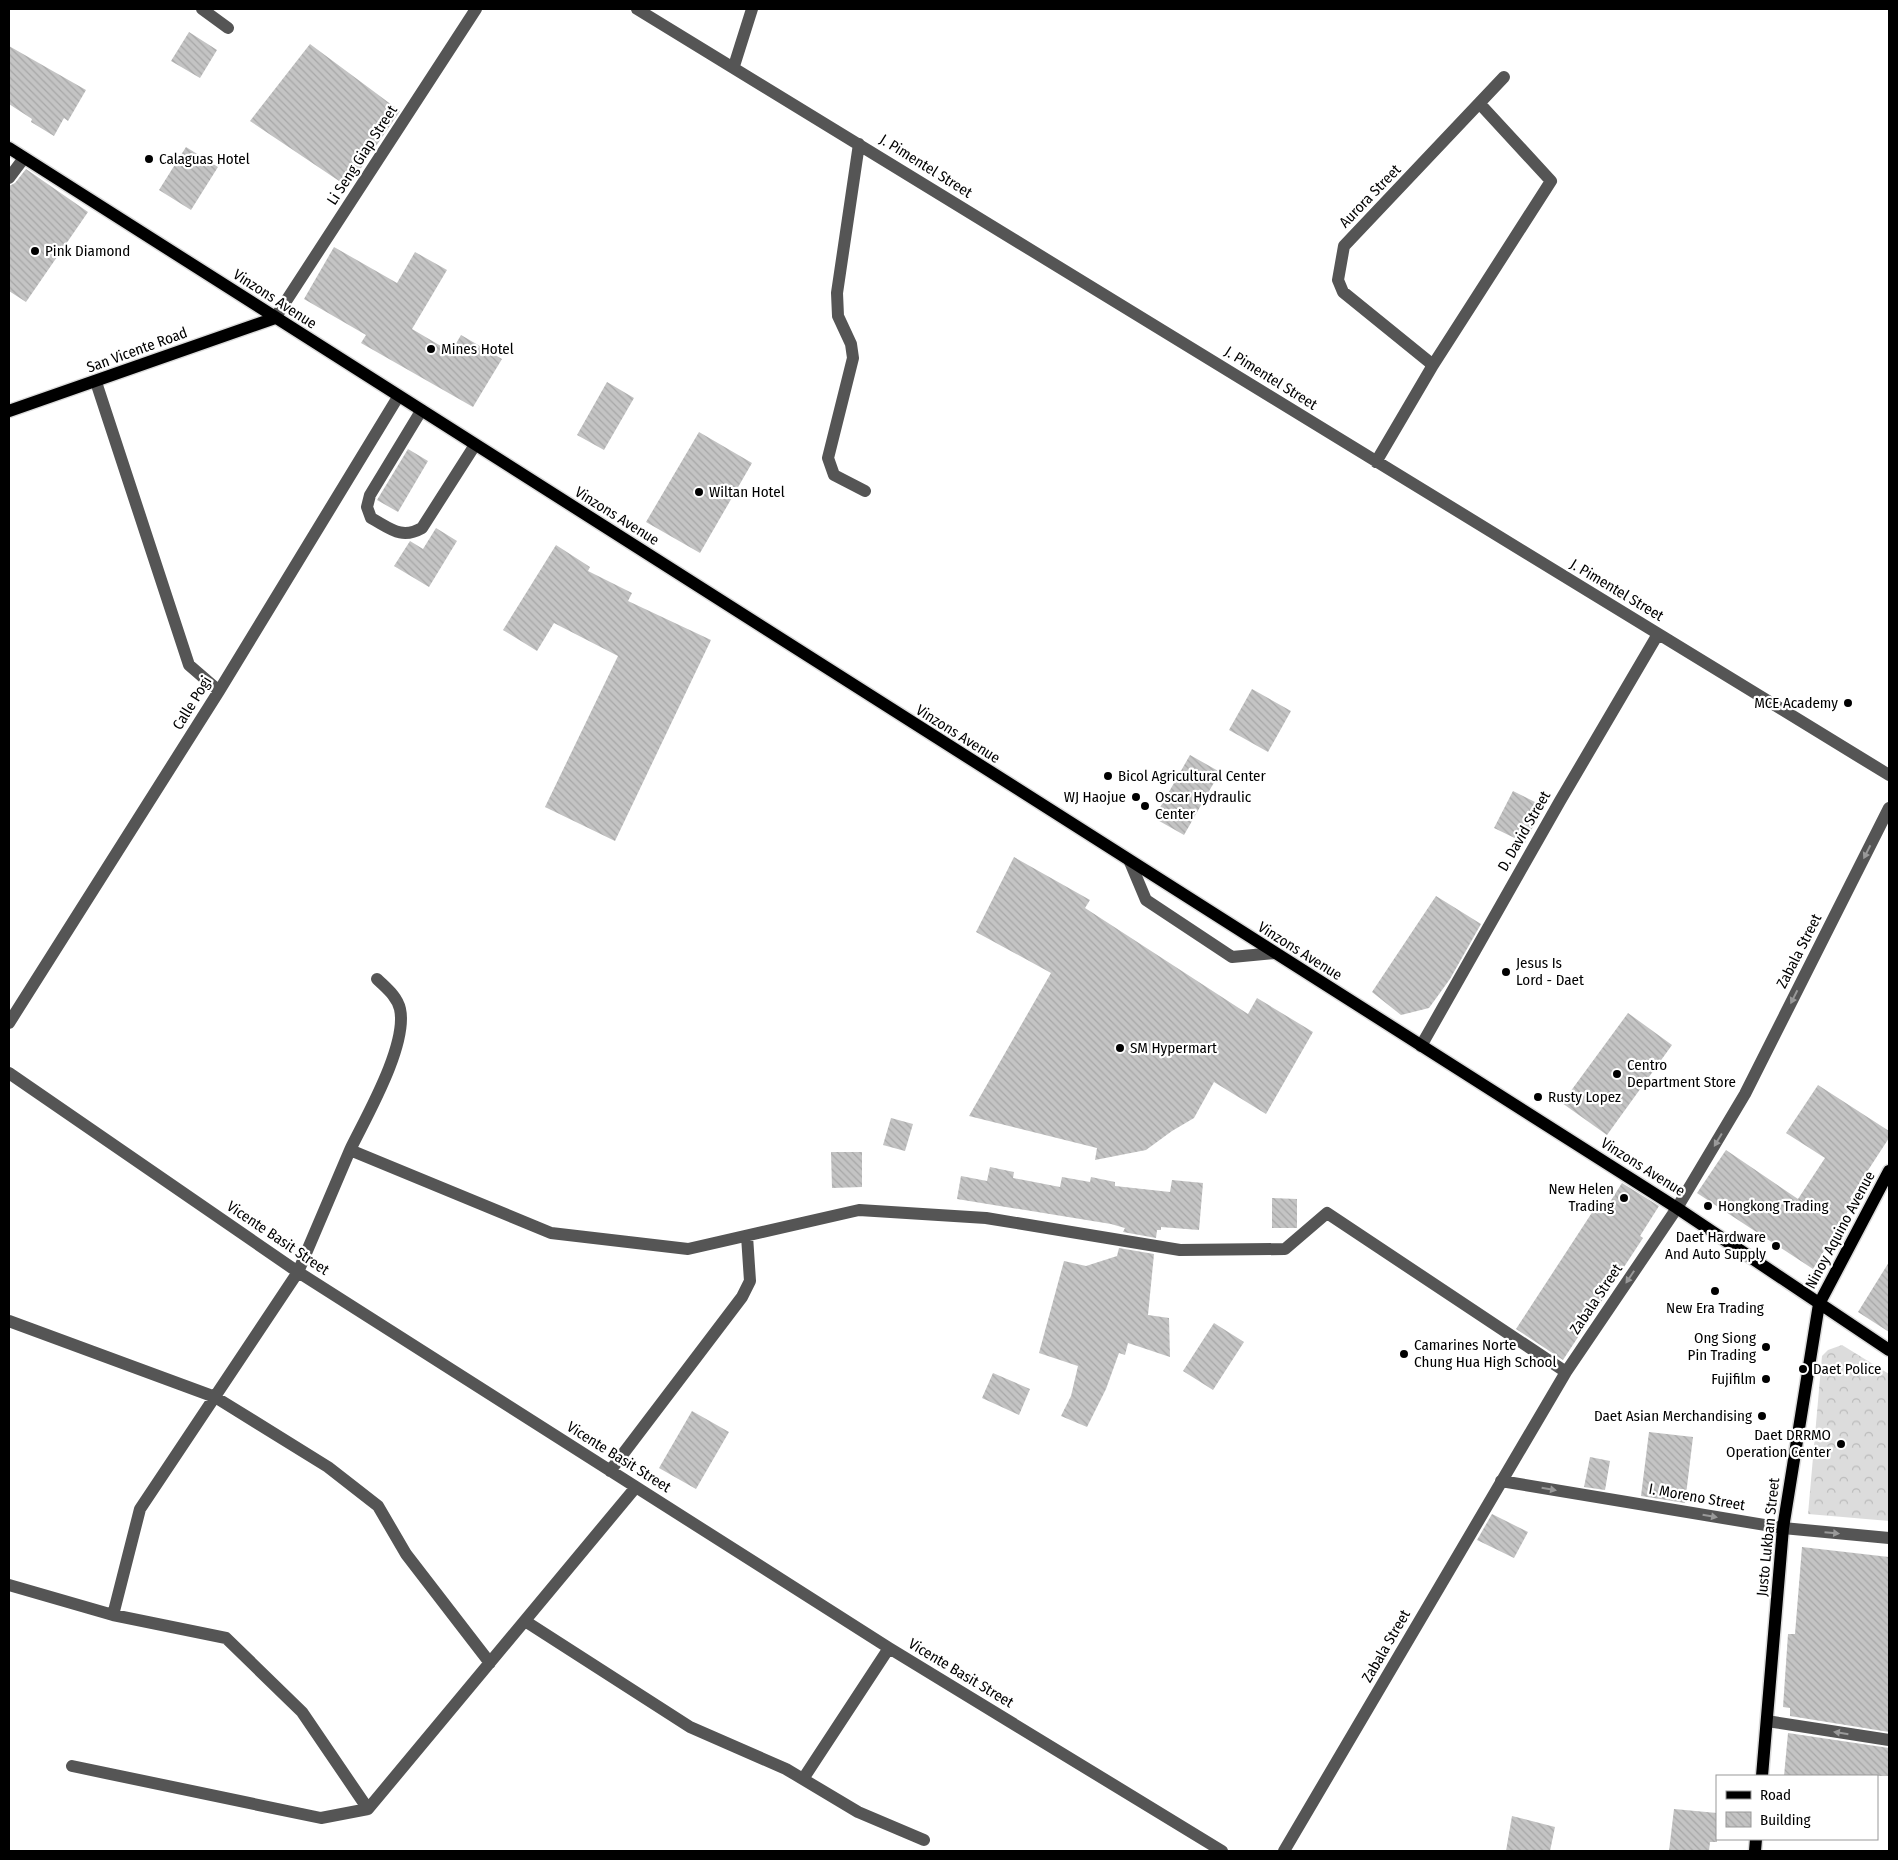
<svg xmlns="http://www.w3.org/2000/svg" width="1898" height="1860" font-family="'Fira Sans Condensed',sans-serif">
<style>
.forest{fill:url(#forest-crowns)}
.building{fill:url(#building-back-hatch)}
.lines{fill:none;stroke-linecap:round;stroke-linejoin:round}
.major-casing{stroke:#dbdbdb;stroke-width:15}
.minor{stroke:#555;stroke-width:12}
.major{stroke:#000;stroke-width:12}
.oneway{fill:#999}
.poi-dot{fill:#000;stroke:#fff;stroke-width:2}
.labels{text-anchor:middle;dominant-baseline:central;stroke-width:4.5;stroke-linejoin:round;paint-order:stroke}
.street-label{font-size:15px;fill:#000;stroke:#fff}
.poi-label{font-size:15px;fill:#000;stroke:#fff;text-anchor:start}
</style>
<defs>
<pattern id="forest-crowns" width="20" height="18" patternUnits="userSpaceOnUse" patternTransform="scale(1.25)"><rect width="20" height="18" fill="#dcdcdc"/><path d="M2 6a3 3 0 1 1 6 0M12 15a3 3 0 1 1 6 0" fill="none" stroke="#bbb"/></pattern>
<pattern id="building-back-hatch" width="6" height="6" patternUnits="userSpaceOnUse" patternTransform="scale(1.25)"><rect width="6" height="6" fill="#c4c4c4"/><path d="M-1 5l2 2M0 0l6 6M5-1l2 2" fill="none" stroke="#a7a7a7"/></pattern>
</defs>
<rect width="100%" height="100%" fill="#fff"/>
<path class="forest" d="M 1842,1345 L 1889,1374 L 1889,1521 L 1808,1514 L 1822,1356 L 1828,1350 Z"/>
<path class="building" d="M 189,32 L 217,50 L 200,78 L 171,61 Z
M 310,44 L 400,111 L 348,187 L 250,121 Z
M 9,46 L 86,90 L 68,121 L 64,118 L 54,136 L 31,122 L 32,119 L 9,104 Z
M 186,147 L 218,167 L 191,210 L 159,190 Z
M 26,169 L 88,212 L 26,302 L 9,291 L 9,186 L 15,183 Z
M 334,247 L 397,283 L 415,252 L 447,270 L 412,329 L 451,352 L 461,335 L 502,359 L 473,407 L 361,343 L 366,335 L 304,299 Z
M 607,382 L 634,398 L 604,450 L 577,435 Z
M 699,432 L 752,463 L 700,553 L 646,522 Z
M 408,449 L 428,461 L 398,512 L 377,500 Z
M 436,528 L 457,541 L 429,587 L 394,566 L 410,541 L 423,549 Z
M 556,545 L 590,567 L 588,571 L 632,593 L 628,601 L 711,640 L 615,841 L 545,807 L 618,656 L 554,623 L 537,651 L 503,630 Z
M 1252,689 L 1291,711 L 1268,752 L 1229,730 Z
M 1190,755 L 1220,772 L 1184,835 L 1154,818 Z
M 1513,791 L 1543,806 L 1525,843 L 1494,828 Z
M 1014,857 L 1090,900 L 1085,908 L 1248,1014 L 1257,998 L 1313,1032 L 1266,1114 L 1214,1082 L 1194,1118 L 1172,1131 L 1146,1150 L 1095,1160 L 1097,1148 L 969,1116 L 1051,973 L 976,932 Z
M 1436,896 L 1481,924 L 1450,979 L 1429,1008 L 1401,1015 L 1372,992 Z
M 1628,1013 L 1672,1045 L 1607,1135 L 1562,1103 Z
M 1818,1085 L 1889,1131 L 1889,1138 L 1850,1198 L 1854,1201 L 1813,1269 L 1697,1193 L 1726,1150 L 1798,1199 L 1825,1158 L 1786,1133 Z
M 891,1118 L 913,1124 L 905,1151 L 883,1145 Z
M 831,1152 L 862,1152 L 862,1187 L 832,1188 Z
M 990,1167 L 1014,1172 L 1013,1178 L 1060,1187 L 1062,1177 L 1090,1182 L 1091,1177 L 1115,1182 L 1115,1186 L 1170,1192 L 1172,1180 L 1203,1183 L 1199,1230 L 1161,1227 L 1161,1230 L 1157,1230 L 1156,1238 L 1123,1232 L 1125,1228 L 1111,1224 L 957,1199 L 961,1176 L 987,1181 Z
M 1622,1183 L 1659,1206 L 1640,1236 L 1643,1238 L 1563,1360 L 1516,1329 L 1595,1208 L 1603,1213 Z
M 1272,1198 L 1297,1199 L 1297,1228 L 1272,1228 Z
M 1119,1248 L 1154,1254 L 1148,1315 L 1169,1318 L 1170,1357 L 1128,1343 L 1125,1355 L 1119,1353 L 1106,1389 L 1087,1427 L 1061,1416 L 1071,1396 L 1078,1366 L 1039,1353 L 1064,1261 L 1086,1266 L 1117,1256 Z
M 1889,1262 L 1889,1332 L 1858,1312 Z
M 1214,1323 L 1244,1342 L 1213,1390 L 1183,1371 Z
M 993,1373 L 1030,1389 L 1019,1415 L 982,1398 Z
M 692,1411 L 729,1432 L 696,1489 L 659,1468 Z
M 1649,1432 L 1693,1437 L 1685,1503 L 1641,1496 Z
M 1590,1457 L 1610,1461 L 1605,1490 L 1584,1487 Z
M 1492,1514 L 1528,1532 L 1514,1558 L 1477,1540 Z
M 1802,1547 L 1889,1557 L 1889,1732 L 1790,1716 L 1790,1708 L 1783,1707 L 1788,1634 L 1795,1634 Z
M 1788,1733 L 1889,1748 L 1889,1776 L 1784,1776 Z
M 1674,1809 L 1717,1813 L 1717,1842 L 1710,1842 L 1709,1851 L 1669,1851 Z
M 1512,1816 L 1555,1827 L 1550,1851 L 1506,1851 Z"/>
<g class="lines">
<defs>
<path id="major" d="M 9,148 L 1677,1208 L 1889,1350
M 9,411 L 275,318
M 1762,1776 L 1783,1528 L 1819,1304 L 1889,1171
M 1755,1851 L 1756,1839"/>
</defs>
<use href="#major" class="major-casing"/>
<path class="minor" d="M 202,9 L 228,28
M 637,9 L 1889,775
M 734,66 L 752,9
M 859,144 L 837,293 L 838,316 L 851,344 L 853,358 L 828,458 L 834,475 L 865,491
M 9,178 L 24,158
M 275,318 L 476,9
M 1433,365 L 1551,181 L 1480,104
M 96,382 L 189,665 L 219,691
M 421,411 L 370,495 L 367,507 L 371,518 C 390,528 401,540 422,528 L 475,445
M 1376,462 L 1433,365 L 1343,292 L 1338,280 L 1344,246 L 1504,77
M 1130,862 L 1146,900 L 1232,957 L 1274,953
M 9,1023 L 219,691 L 398,397
M 1421,1046 L 1560,801 L 1658,634
M 9,1073 L 298,1272 L 889,1648 L 1222,1851
M 350,1150 C 366,1117 408,1045 400,1009 C 397,996 386,988 377,979
M 9,1321 L 215,1397 L 328,1467 L 378,1506 L 406,1554 L 490,1663
M 610,1471 L 742,1297 L 750,1281 L 747,1236
M 1501,1481 L 1783,1528 L 1889,1538
M 9,1585 L 113,1615 L 226,1638 L 302,1712 L 368,1809 L 636,1487
M 113,1615 L 140,1509 L 298,1272 L 350,1150 L 551,1233 L 688,1249 L 859,1210 L 986,1218 L 1180,1250 L 1285,1249 L 1327,1213 L 1566,1372
M 525,1621 L 690,1727 L 786,1769 L 858,1812 L 924,1840
M 1767,1721 L 1889,1740
M 72,1766 L 321,1818 L 368,1809
M 803,1779 L 889,1648
M 1284,1851 L 1566,1372 L 1677,1208 L 1745,1094 L 1889,808"/>
<use href="#major" class="major"/>
</g>
<defs><path id="oneway-solid" d="M-6-.8H1V-3.2L6.5 0L1 3.2V.8H-6Z" transform="scale(1.25)"/></defs>
<g class="oneway">
<use href="#oneway-solid" transform="translate(1867 852) rotate(117)"/>
<use href="#oneway-solid" transform="translate(1794 997) rotate(117)"/>
<use href="#oneway-solid" transform="translate(1718 1140) rotate(121)"/>
<use href="#oneway-solid" transform="translate(1630 1277) rotate(124)"/>
<use href="#oneway-solid" transform="translate(1549 1489) rotate(10)"/>
<use href="#oneway-solid" transform="translate(1710 1516) rotate(10)"/>
<use href="#oneway-solid" transform="translate(1832 1533) rotate(5)"/>
<use href="#oneway-solid" transform="translate(1841 1733) rotate(-171)"/>
</g>
<g class="poi-dot">
<circle cx="149" cy="159" r="5"/>
<circle cx="35" cy="251" r="5"/>
<circle cx="431" cy="349" r="5"/>
<circle cx="699" cy="492" r="5"/>
<circle cx="1848" cy="703" r="5"/>
<circle cx="1108" cy="776" r="5"/>
<circle cx="1136" cy="797" r="5"/>
<circle cx="1145" cy="806" r="5"/>
<circle cx="1506" cy="972" r="5"/>
<circle cx="1120" cy="1048" r="5"/>
<circle cx="1617" cy="1074" r="5"/>
<circle cx="1538" cy="1097" r="5"/>
<circle cx="1624" cy="1198" r="5"/>
<circle cx="1708" cy="1206" r="5"/>
<circle cx="1776" cy="1246" r="5"/>
<circle cx="1715" cy="1291" r="5"/>
<circle cx="1766" cy="1347" r="5"/>
<circle cx="1404" cy="1354" r="5"/>
<circle cx="1803" cy="1369" r="5"/>
<circle cx="1766" cy="1379" r="5"/>
<circle cx="1762" cy="1416" r="5"/>
<circle cx="1841" cy="1444" r="5"/>
</g>
<g class="labels">
<g class="street-label">
<text transform="translate(362 155) rotate(-57)">Li Seng Giap Street</text>
<text transform="translate(926 166) rotate(32)">J. Pimentel Street</text>
<text transform="translate(1370 196) rotate(-46)">Aurora Street</text>
<text transform="translate(275 299) rotate(33)">Vinzons Avenue</text>
<text transform="translate(137 350) rotate(-20)">San Vicente Road</text>
<text transform="translate(1271 378) rotate(32)">J. Pimentel Street</text>
<text transform="translate(617 516) rotate(32)">Vinzons Avenue</text>
<text transform="translate(1617 590) rotate(31)">J. Pimentel Street</text>
<text transform="translate(192 703) rotate(-58)">Calle Pogi</text>
<text transform="translate(958 734) rotate(32)">Vinzons Avenue</text>
<text transform="translate(1524 831) rotate(-60)">D. David Street</text>
<text transform="translate(1300 951) rotate(32)">Vinzons Avenue</text>
<text transform="translate(1799 951) rotate(-63)">Zabala Street</text>
<text transform="translate(1643 1167) rotate(32)">Vinzons Avenue</text>
<text transform="translate(1840 1230) rotate(-62)">Ninoy Aquino Avenue</text>
<text transform="translate(278 1238) rotate(34)">Vicente Basit Street</text>
<text transform="translate(1596 1299) rotate(-56)">Zabala Street</text>
<text transform="translate(619 1457) rotate(32)">Vicente Basit Street</text>
<text transform="translate(1697 1497) rotate(10)">I. Moreno Street</text>
<text transform="translate(1768 1537) rotate(-84)">Justo Lukban Street</text>
<text transform="translate(1386 1646) rotate(-60)">Zabala Street</text>
<text transform="translate(961 1673) rotate(31)">Vicente Basit Street</text>
</g>
<g class="poi-label">
<text x="159" y="159">Calaguas Hotel</text>
<text x="45" y="251">Pink Diamond</text>
<text x="441" y="349">Mines Hotel</text>
<text x="709" y="492">Wiltan Hotel</text>
<text x="1838" y="703" text-anchor="end">MCE Academy</text>
<text x="1118" y="776">Bicol Agricultural Center</text>
<text x="1126" y="797" text-anchor="end">WJ Haojue</text>
<text x="1155" y="797">Oscar Hydraulic<tspan x="1155" dy="17">Center</tspan></text>
<text x="1516" y="963">Jesus Is<tspan x="1516" dy="17">Lord - Daet</tspan></text>
<text x="1130" y="1048">SM Hypermart</text>
<text x="1627" y="1065">Centro<tspan x="1627" dy="17">Department Store</tspan></text>
<text x="1548" y="1097">Rusty Lopez</text>
<text x="1614" y="1189" text-anchor="end">New Helen<tspan x="1614" dy="17">Trading</tspan></text>
<text x="1718" y="1206">Hongkong Trading</text>
<text x="1766" y="1237" text-anchor="end">Daet Hardware<tspan x="1766" dy="17">And Auto Supply</tspan></text>
<text x="1715" y="1308" text-anchor="middle">New Era Trading</text>
<text x="1756" y="1338" text-anchor="end">Ong Siong<tspan x="1756" dy="17">Pin Trading</tspan></text>
<text x="1414" y="1345">Camarines Norte<tspan x="1414" dy="17">Chung Hua High School</tspan></text>
<text x="1813" y="1369">Daet Police</text>
<text x="1756" y="1379" text-anchor="end">Fujifilm</text>
<text x="1752" y="1416" text-anchor="end">Daet Asian Merchandising</text>
<text x="1831" y="1435" text-anchor="end">Daet DRRMO<tspan x="1831" dy="17">Operation Center</tspan></text>
</g>
</g>
<rect width="1898" height="1860" fill="none" stroke="#000000" stroke-width="20"/>
<rect x="1716" y="1775" width="162" height="65" fill="#ffffff" stroke="#999999"/>
<rect x="1726" y="1791" width="25" height="8" fill="#000000" stroke="#999999"/>
<text x="1760" y="1800" font-size="15" fill="#000000">Road</text>
<rect x="1726" y="1812" width="25" height="15" fill="url(#building-back-hatch)" stroke="#999999"/>
<text x="1760" y="1825" font-size="15" fill="#000000">Building</text>
</svg>
